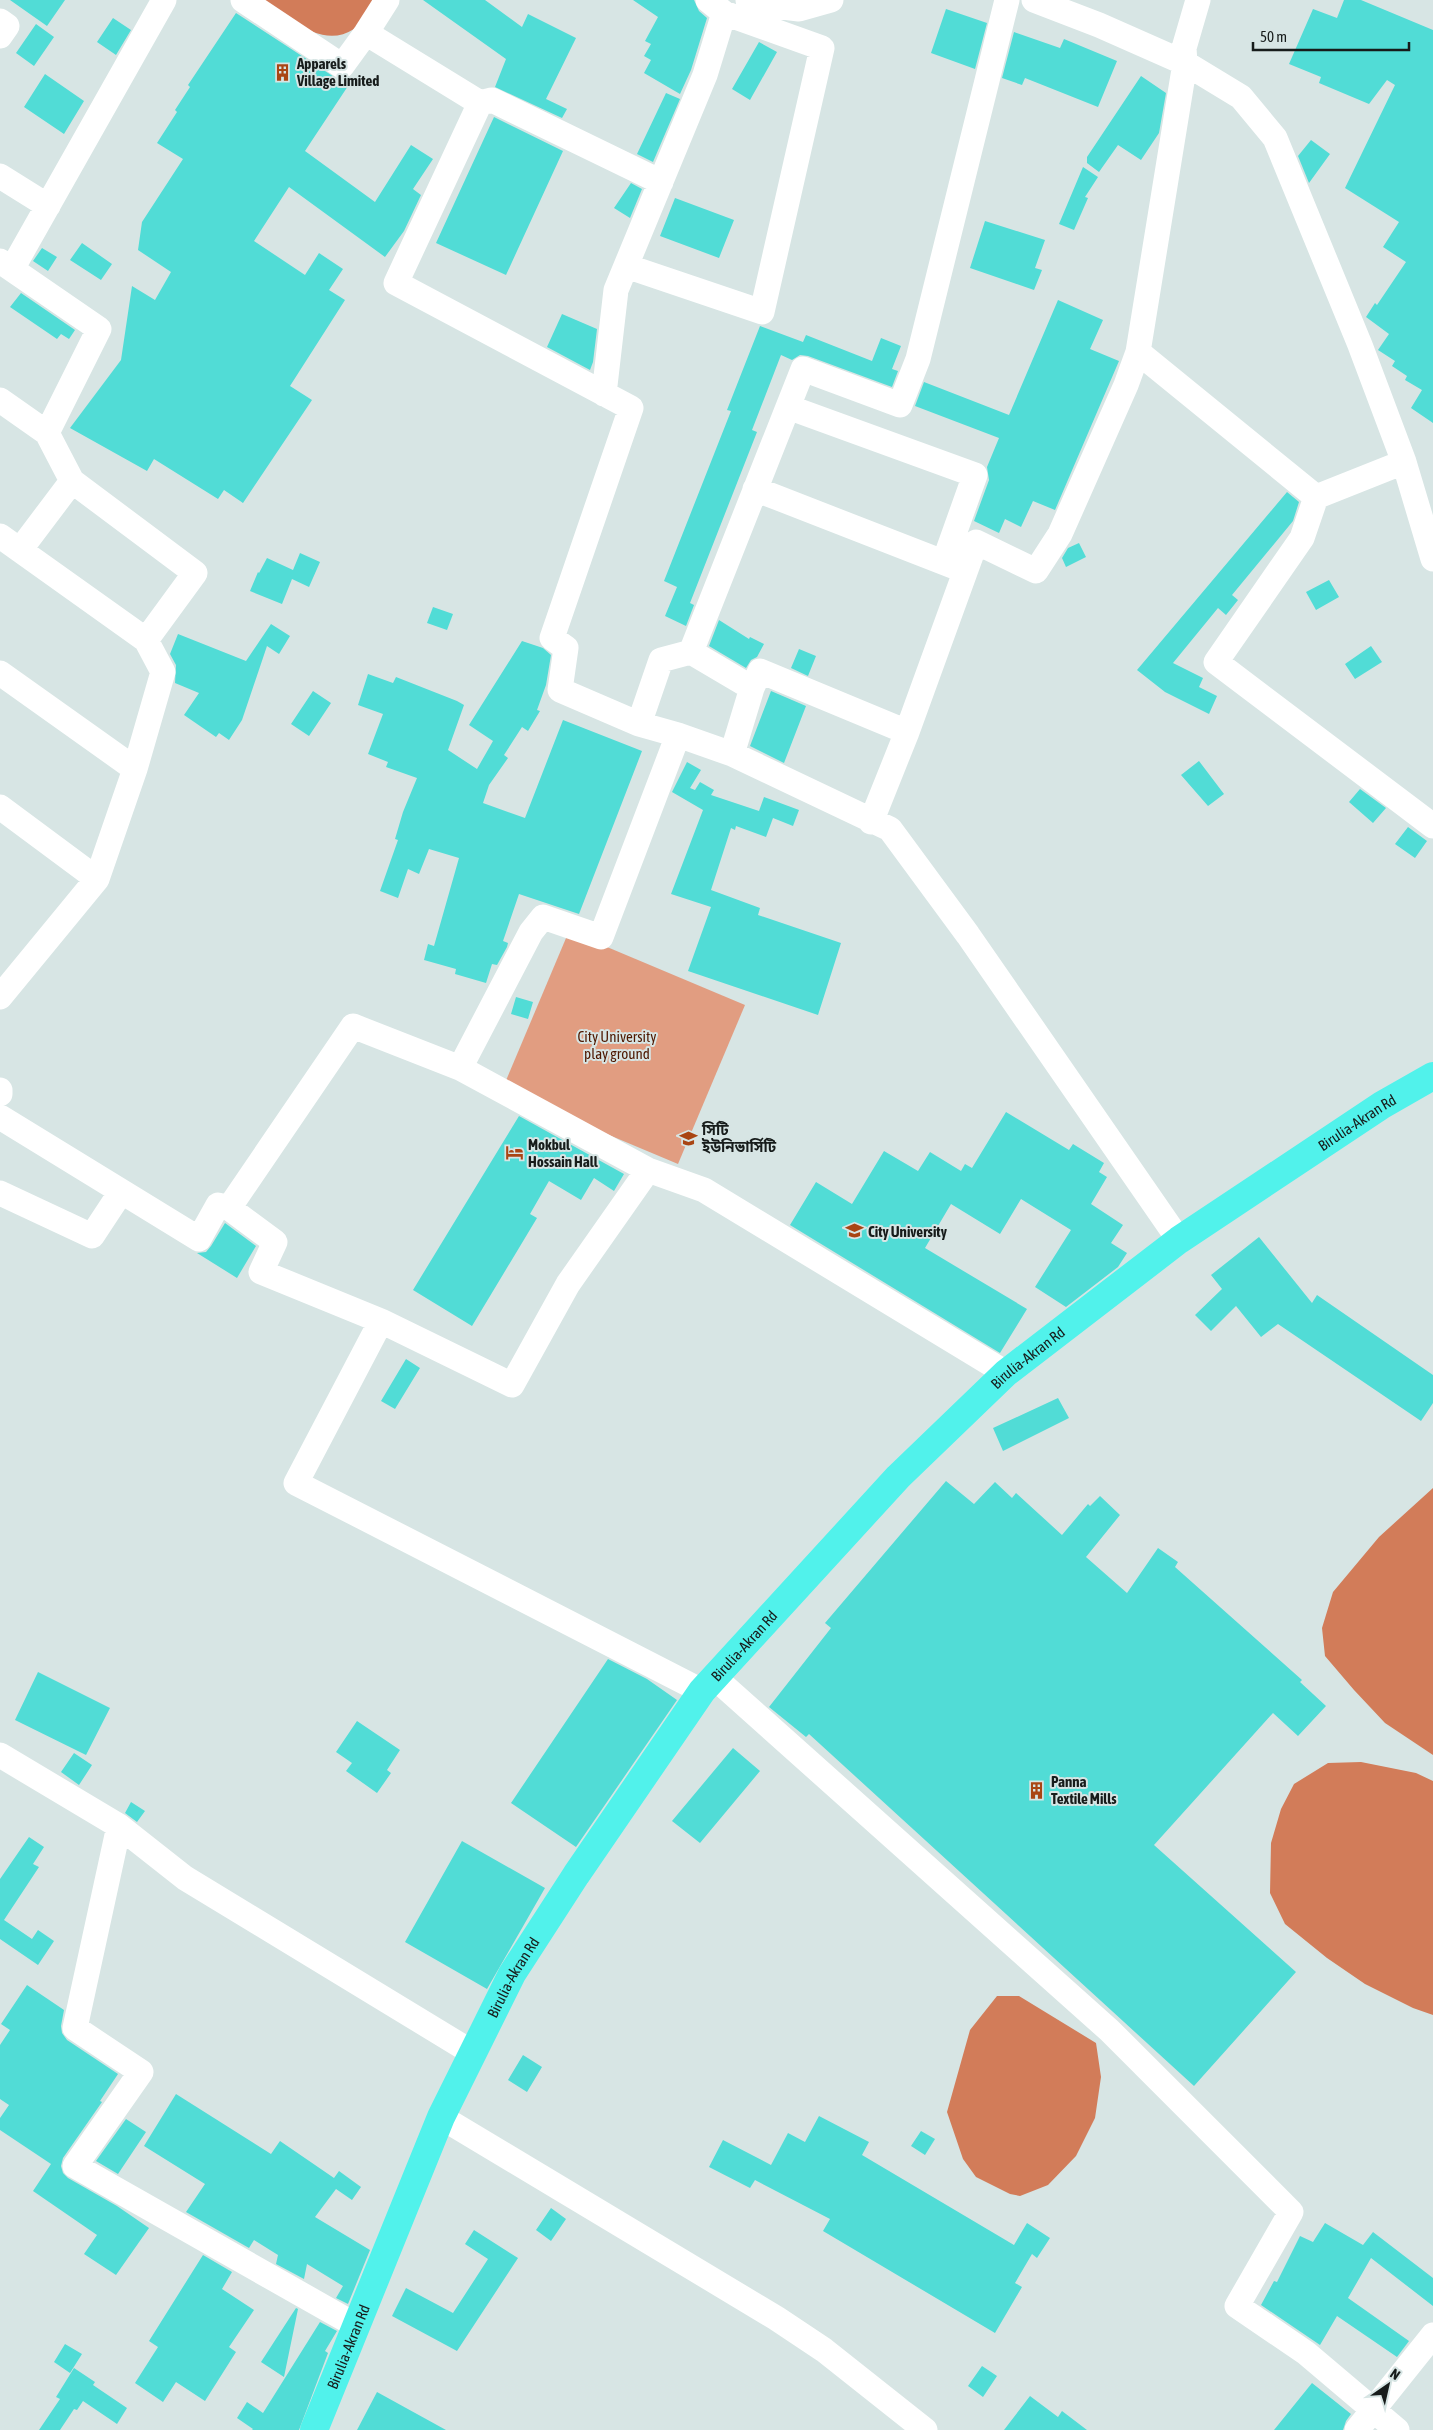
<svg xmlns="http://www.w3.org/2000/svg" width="1433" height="2430" font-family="'Asap Condensed','Noto Sans Bengali',sans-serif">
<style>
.green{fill:#e19d81}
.water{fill:#d27c59}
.building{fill:#51dcd6}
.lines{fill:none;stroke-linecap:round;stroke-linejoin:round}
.minor{stroke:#fff;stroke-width:25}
.highway{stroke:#51f2eb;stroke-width:28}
.labels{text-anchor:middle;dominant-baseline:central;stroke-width:4;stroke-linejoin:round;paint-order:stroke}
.poi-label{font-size:15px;font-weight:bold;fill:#171c1b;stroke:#d7e5e4;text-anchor:start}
.park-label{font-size:15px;fill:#4e1800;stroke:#d7e5e4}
.street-label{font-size:15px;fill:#171c1b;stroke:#d7e5e4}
</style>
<rect width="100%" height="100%" fill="#d7e5e4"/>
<path class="green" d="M 569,931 L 745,1005 L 678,1164 L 502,1090 Z"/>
<path class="water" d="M 261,0 L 374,0 C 369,8 362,24 354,29 C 322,50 288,17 261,0 Z
M 1433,1488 L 1433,1755 L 1385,1723 L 1354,1690 L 1325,1656 L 1322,1628 L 1333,1592 L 1379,1537 Z
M 1361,1762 L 1416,1773 L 1433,1781 L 1433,2015 L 1413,2008 L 1365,1984 L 1327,1958 L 1285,1924 L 1270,1893 L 1271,1843 L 1281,1809 L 1294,1784 L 1328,1763 Z
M 997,1996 L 1019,1996 L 1096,2043 L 1101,2077 L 1095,2118 L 1076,2156 L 1048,2185 L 1020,2196 L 1010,2194 L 976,2177 L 963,2159 L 947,2112 L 970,2030 Z"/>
<path class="building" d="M 10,0 L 65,0 L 47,26 Z
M 423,0 L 485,0 L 522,27 L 528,14 L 576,38 L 546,99 L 567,109 L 562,118 L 495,87 L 506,59 Z
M 633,0 L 694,0 L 699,11 L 707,18 L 691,70 L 680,94 L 644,73 L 651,60 L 644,56 L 651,44 L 645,41 L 658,17 Z
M 1344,0 L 1361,0 L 1433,30 L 1433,423 L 1411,408 L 1422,390 L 1405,380 L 1407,376 L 1392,366 L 1395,361 L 1378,350 L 1389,334 L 1366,317 L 1375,303 L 1377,305 L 1406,262 L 1383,247 L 1399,222 L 1345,188 L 1395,85 L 1387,80 L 1369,104 L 1319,83 L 1321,77 L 1289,64 L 1313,9 L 1337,18 Z
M 946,9 L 987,23 L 975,69 L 931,53 Z
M 236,13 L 348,86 L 305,151 L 375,202 L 411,145 L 433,159 L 413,189 L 421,195 L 404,231 L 385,257 L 289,187 L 254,241 L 305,275 L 319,253 L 343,269 L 329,290 L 345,300 L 290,386 L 312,400 L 243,503 L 224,490 L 218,499 L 154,459 L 147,471 L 70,428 L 121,360 L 132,286 L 155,300 L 171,272 L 138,250 L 142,222 L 183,159 L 157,143 L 177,112 L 175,110 L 190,87 L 188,85 Z
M 113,18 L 131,30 L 116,55 L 97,42 Z
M 36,24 L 54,37 L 34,66 L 16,53 Z
M 1014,32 L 1060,48 L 1064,39 L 1117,61 L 1098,107 L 1025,78 L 1022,85 L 1002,78 Z
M 759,42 L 777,52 L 750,100 L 732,89 Z
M 45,74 L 84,101 L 64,134 L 24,107 Z
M 1141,76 L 1166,93 L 1159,133 L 1141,160 L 1118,145 L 1099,172 L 1087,163 L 1087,157 Z
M 666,93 L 680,99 L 653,162 L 637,154 Z
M 494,117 L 563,151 L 506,275 L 436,243 Z
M 1311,140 L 1330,154 L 1309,183 L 1298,156 Z
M 1083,167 L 1098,177 L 1085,197 L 1088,198 L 1074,230 L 1059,224 Z
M 631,183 L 642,189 L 630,218 L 614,208 Z
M 675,198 L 734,220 L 719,258 L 660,236 Z
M 985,221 L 1045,240 L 1035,268 L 1042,270 L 1034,290 L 970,268 Z
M 82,243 L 112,264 L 101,280 L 70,260 Z
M 42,248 L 57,257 L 48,271 L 33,261 Z
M 21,293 L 75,330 L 69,339 L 61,334 L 57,339 L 10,307 Z
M 1058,300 L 1103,320 L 1090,349 L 1119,361 L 1055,510 L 1033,501 L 1021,527 L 1005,519 L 999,533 L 974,521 L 989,480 L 987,467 L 999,438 L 915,406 L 924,382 L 1009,415 Z
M 562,314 L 597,329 L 593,362 L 590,370 L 547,347 Z
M 760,326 L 803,342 L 806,335 L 872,361 L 881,338 L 901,346 L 892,369 L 898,371 L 892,387 L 808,356 L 800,355 L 792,360 L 781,355 L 752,430 L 757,432 L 690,603 L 694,605 L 686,626 L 665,616 L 677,587 L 664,581 L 731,411 L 727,410 Z
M 1287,492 L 1299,502 L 1293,521 L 1232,595 L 1238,600 L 1226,615 L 1218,608 L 1173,663 L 1203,678 L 1199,687 L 1217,696 L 1209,714 L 1165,692 L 1137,670 Z
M 1079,543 L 1086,557 L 1066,567 L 1062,558 L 1068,548 Z
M 300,553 L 320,562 L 309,587 L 292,579 L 282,604 L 250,591 L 258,572 L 259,573 L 267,558 L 293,570 Z
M 1329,580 L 1339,597 L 1316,610 L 1306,592 Z
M 433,607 L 453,614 L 447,630 L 427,623 Z
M 719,620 L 749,639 L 750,637 L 764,644 L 757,657 L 751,660 L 746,668 L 709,646 Z
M 271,624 L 290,636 L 279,654 L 267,646 L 242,720 L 229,740 L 219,733 L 216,737 L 184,715 L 199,693 L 175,683 L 176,665 L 170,654 L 178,634 L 246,661 Z
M 522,641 L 543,648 L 551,655 L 546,685 L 537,710 L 540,711 L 528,731 L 522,727 L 504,755 L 508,758 L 489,785 L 483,803 L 525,818 L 563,720 L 642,751 L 579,914 L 519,894 L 503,941 L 508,943 L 507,947 L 497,965 L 492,964 L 486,983 L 455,974 L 456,969 L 424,960 L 428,944 L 434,946 L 459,858 L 429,849 L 419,874 L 408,869 L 398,898 L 380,891 L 398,840 L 395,839 L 403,812 L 417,778 L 386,767 L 388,762 L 368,754 L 383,714 L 358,705 L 368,674 L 393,683 L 396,677 L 457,701 L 464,705 L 448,750 L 477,769 L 493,741 L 469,725 Z
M 1371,646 L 1382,662 L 1355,679 L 1345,664 Z
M 799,649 L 816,656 L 808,676 L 791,668 Z
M 313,691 L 331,703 L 309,736 L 291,724 Z
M 771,691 L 806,706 L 784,763 L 750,746 Z
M 1199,761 L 1224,794 L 1208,806 L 1181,775 Z
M 687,762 L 701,770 L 690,788 L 695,790 L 700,782 L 714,790 L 711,795 L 759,811 L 764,797 L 799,810 L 793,826 L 773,818 L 766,837 L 736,826 L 735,830 L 731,828 L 711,890 L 760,908 L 758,915 L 841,943 L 818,1015 L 688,971 L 711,907 L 671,894 L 703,810 L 672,792 Z
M 1360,789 L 1386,808 L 1373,823 L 1349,802 Z
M 1408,827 L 1427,841 L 1415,858 L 1395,844 Z
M 516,997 L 533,1002 L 528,1019 L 511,1014 Z
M 1006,1112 L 1069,1150 L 1073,1144 L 1104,1163 L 1099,1172 L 1107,1177 L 1091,1204 L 1123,1225 L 1111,1243 L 1127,1253 L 1118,1267 L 1066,1307 L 1035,1287 L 1071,1230 L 1021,1199 L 1000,1234 L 951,1204 L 925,1248 L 1027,1309 L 1000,1353 L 790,1225 L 816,1182 L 852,1204 L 884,1151 L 918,1171 L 930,1152 L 961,1171 L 965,1164 L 972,1168 Z
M 519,1116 L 624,1174 L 614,1191 L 594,1178 L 581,1200 L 549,1181 L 530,1214 L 537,1218 L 472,1326 L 413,1290 Z
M 225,1223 L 256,1246 L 237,1278 L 197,1253 L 206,1252 L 211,1246 Z
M 1259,1237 L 1312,1303 L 1317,1295 L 1433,1375 L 1433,1403 L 1421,1421 L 1278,1324 L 1261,1337 L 1236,1306 L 1211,1331 L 1195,1315 L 1222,1289 L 1211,1275 Z
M 406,1359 L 420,1368 L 395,1409 L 381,1401 Z
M 1058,1398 L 1069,1418 L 1003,1451 L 993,1428 Z
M 946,1481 L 974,1504 L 995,1482 L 1012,1498 L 1016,1493 L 1062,1535 L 1088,1504 L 1090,1506 L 1100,1496 L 1120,1515 L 1086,1557 L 1127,1593 L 1158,1548 L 1178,1562 L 1175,1567 L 1302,1680 L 1300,1682 L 1326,1706 L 1298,1736 L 1273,1713 L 1154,1845 L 1296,1972 L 1194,2086 L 809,1734 L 806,1737 L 769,1707 L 831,1628 L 825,1623 Z
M 608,1659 L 647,1679 L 677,1700 L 576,1847 L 511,1803 Z
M 38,1672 L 110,1708 L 86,1755 L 15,1720 Z
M 357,1721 L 400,1750 L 387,1770 L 391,1773 L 377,1793 L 346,1771 L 352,1763 L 336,1752 Z
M 733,1748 L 760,1771 L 700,1843 L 672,1821 Z
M 74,1753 L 92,1765 L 79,1785 L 61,1772 Z
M 131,1802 L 145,1811 L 137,1822 L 125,1813 Z
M 29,1837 L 44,1847 L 33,1864 L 39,1867 L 4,1920 L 32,1939 L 38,1930 L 54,1941 L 38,1965 L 0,1939 L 0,1879 Z
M 462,1841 L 545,1888 L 487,1989 L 405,1942 Z
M 27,1985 L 64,2010 L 61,2026 L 62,2033 L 67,2040 L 118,2074 L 100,2101 L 102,2102 L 63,2158 L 61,2166 L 63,2173 L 68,2178 L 117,2206 L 149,2228 L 116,2275 L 84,2254 L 97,2235 L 33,2191 L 51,2164 L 0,2130 L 0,2118 L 9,2105 L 0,2099 L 0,2045 L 10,2030 L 1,2024 Z
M 523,2055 L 542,2067 L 527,2092 L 508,2080 Z
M 176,2094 L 271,2154 L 280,2141 L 334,2178 L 339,2171 L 361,2187 L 352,2200 L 336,2189 L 315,2217 L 370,2250 L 348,2304 L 336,2298 L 343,2286 L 307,2264 L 304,2279 L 276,2264 L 278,2255 L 254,2240 L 249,2248 L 186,2212 L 205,2184 L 144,2146 Z
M 819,2116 L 869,2142 L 862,2155 L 1014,2245 L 1027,2223 L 1050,2238 L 1037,2258 L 1032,2254 L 1015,2283 L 1022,2287 L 995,2333 L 823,2231 L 830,2219 L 755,2180 L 750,2188 L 709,2167 L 723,2140 L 771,2165 L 788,2133 L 805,2142 Z
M 126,2119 L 146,2132 L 118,2174 L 96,2161 Z
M 921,2131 L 935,2139 L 925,2155 L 911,2146 Z
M 551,2208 L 566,2219 L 551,2241 L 536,2230 Z
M 1325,2223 L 1363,2245 L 1373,2232 L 1433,2278 L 1433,2306 L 1371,2258 L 1348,2298 L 1409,2341 L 1397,2357 L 1337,2316 L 1320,2345 L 1261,2305 L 1274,2281 L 1277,2282 L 1300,2236 L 1313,2242 Z
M 474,2230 L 518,2258 L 457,2351 L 392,2316 L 406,2288 L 453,2313 L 488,2259 L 465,2244 Z
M 203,2255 L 232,2272 L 222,2289 L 254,2310 L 229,2347 L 236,2352 L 205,2401 L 176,2382 L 163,2402 L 135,2383 L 158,2347 L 149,2341 Z
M 296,2308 L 298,2309 L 284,2377 L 261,2362 Z
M 320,2322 L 337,2331 L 325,2351 L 328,2353 L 299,2430 L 252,2430 L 253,2429 L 237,2418 L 247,2402 L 263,2413 Z
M 65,2344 L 82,2354 L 70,2373 L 54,2362 Z
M 982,2366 L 997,2376 L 983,2397 L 968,2386 Z
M 74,2368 L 95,2382 L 93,2385 L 127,2408 L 117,2424 L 83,2401 L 77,2410 L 74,2409 L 60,2430 L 39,2430 L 60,2399 L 56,2397 Z
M 1312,2383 L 1351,2414 L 1346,2421 L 1343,2430 L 1274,2430 Z
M 377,2392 L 446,2430 L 357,2430 Z
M 1030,2396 L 1058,2417 L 1062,2411 L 1087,2430 L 1004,2430 Z"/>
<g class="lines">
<path class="minor" d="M 243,0 L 342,66 L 366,33 L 480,103 L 396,283 L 631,408 L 552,638 L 566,648 L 560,690 L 639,724 L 678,735 L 732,754 L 890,829 L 968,935 L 1179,1240
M 748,0 L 756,4 L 799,9 L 831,0
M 1034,0 L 1099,25 L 1185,63 L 1241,97 L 1275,138 L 1360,345 L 1404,462 L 1433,559
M 0,21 L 7,26 L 0,36
M 366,33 L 387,0
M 480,103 L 492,100 L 661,182
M 0,176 L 48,206
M 0,261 L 99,329 L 47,433 L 0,400
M 626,266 L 762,312 L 822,48 L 724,13
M 12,269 L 164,0
M 1138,352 L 1316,497
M 604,394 L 616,290 L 705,75 L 724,13 L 708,0
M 788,407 L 975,475 L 944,562
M 47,433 L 72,481 L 195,573 L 146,640
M 1404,462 L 1316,497 L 1302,538 L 1216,662 L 1433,826
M 755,489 L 958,568
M 0,536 L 146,640 L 163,672 L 135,769 L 97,879 L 0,997
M 20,550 L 72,481
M 0,673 L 135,769
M 752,688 L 691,652 L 803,369 L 900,405 L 918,359 L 1007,0
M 639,724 L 661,660 L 691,652
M 907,732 L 976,542 L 1036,571 L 1060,534 L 1126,385 L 1138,352 L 1185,63 L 1184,48 L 1198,0
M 678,735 L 601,937 L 543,917 L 531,932 L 460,1068 L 353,1026 L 229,1208 L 275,1242 L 261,1272 L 381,1321 L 512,1385 L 568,1284 L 648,1170 L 704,1190 L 1006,1373
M 732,754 L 752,688 L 760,671 L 907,732 L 871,822
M 0,807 L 97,879
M 460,1068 L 648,1170
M 0,1090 L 0,1094
M 0,1117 L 199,1239 L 218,1205 L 229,1208
M 0,1193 L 92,1236 L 121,1192
M 381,1321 L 296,1483 L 702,1691
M 715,1678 L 1109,2030 L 1291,2212 L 1237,2306 L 1306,2353 L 1397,2430
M 0,1755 L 119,1826 L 185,1878 L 473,2053
M 119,1826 L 75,2028 L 141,2072 L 75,2166 L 357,2326
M 441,2117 L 776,2318 L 824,2350 L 925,2430
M 1357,2430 L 1433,2335"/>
<path class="highway" id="s1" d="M 314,2430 L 441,2117 L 512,1974 L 576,1875 L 702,1691 L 898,1477 L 1006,1373 L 1179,1240 L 1382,1105 L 1433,1076"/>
</g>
<defs>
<symbol id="building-bare" viewBox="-9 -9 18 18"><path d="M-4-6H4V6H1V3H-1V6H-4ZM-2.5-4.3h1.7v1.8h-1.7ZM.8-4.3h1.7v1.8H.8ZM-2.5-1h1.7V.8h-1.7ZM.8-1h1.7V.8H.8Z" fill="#a94513" stroke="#d7e5e4" stroke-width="2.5" paint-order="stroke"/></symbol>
<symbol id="university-bare" viewBox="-9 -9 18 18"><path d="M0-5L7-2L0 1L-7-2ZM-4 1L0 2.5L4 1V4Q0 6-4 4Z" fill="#a94513" stroke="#d7e5e4" stroke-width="2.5" paint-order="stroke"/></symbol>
<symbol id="hotel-bare" viewBox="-9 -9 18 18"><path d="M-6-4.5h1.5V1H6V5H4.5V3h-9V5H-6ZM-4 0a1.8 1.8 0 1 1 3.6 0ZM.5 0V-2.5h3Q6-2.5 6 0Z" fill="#a94513" stroke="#d7e5e4" stroke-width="2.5" paint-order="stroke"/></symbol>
</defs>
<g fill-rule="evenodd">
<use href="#building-bare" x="270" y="60" width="25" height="25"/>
<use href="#university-bare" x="676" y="1126" width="25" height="25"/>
<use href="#hotel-bare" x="502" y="1140" width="25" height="25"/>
<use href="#university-bare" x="842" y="1218" width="25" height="25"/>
<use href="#building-bare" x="1024" y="1778" width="25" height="25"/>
</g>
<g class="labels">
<g class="poi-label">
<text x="297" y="63">Apparels<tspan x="297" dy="17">Village Limited</tspan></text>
<text x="702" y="1129">সিটি<tspan x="702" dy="17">ইউনিভার্সিটি</tspan></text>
<text x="528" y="1144">Mokbul<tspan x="528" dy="17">Hossain Hall</tspan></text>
<text x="868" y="1231">City University</text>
<text x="1051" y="1781">Panna<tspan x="1051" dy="17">Textile Mills</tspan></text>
</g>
<g class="park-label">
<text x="617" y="1036">City University<tspan x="617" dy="17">play ground</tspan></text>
</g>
<g class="street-label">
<text stroke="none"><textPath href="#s1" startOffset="1710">Birulia-Akran Rd</textPath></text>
<text stroke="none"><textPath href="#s1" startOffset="1305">Birulia-Akran Rd</textPath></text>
<text stroke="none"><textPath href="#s1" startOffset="900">Birulia-Akran Rd</textPath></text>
<text stroke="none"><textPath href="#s1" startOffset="495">Birulia-Akran Rd</textPath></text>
<text stroke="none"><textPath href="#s1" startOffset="90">Birulia-Akran Rd</textPath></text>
</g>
</g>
<g transform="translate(1388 2385) rotate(34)" stroke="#d7e5e4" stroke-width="4" paint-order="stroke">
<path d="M0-4L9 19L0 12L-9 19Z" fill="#171c1b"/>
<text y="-8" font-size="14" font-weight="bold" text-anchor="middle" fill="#171c1b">N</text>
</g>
<path d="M1253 42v8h156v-8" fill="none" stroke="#171c1b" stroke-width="2.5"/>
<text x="1260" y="42" font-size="15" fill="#171c1b" stroke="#d7e5e4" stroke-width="4" paint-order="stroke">50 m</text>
</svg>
